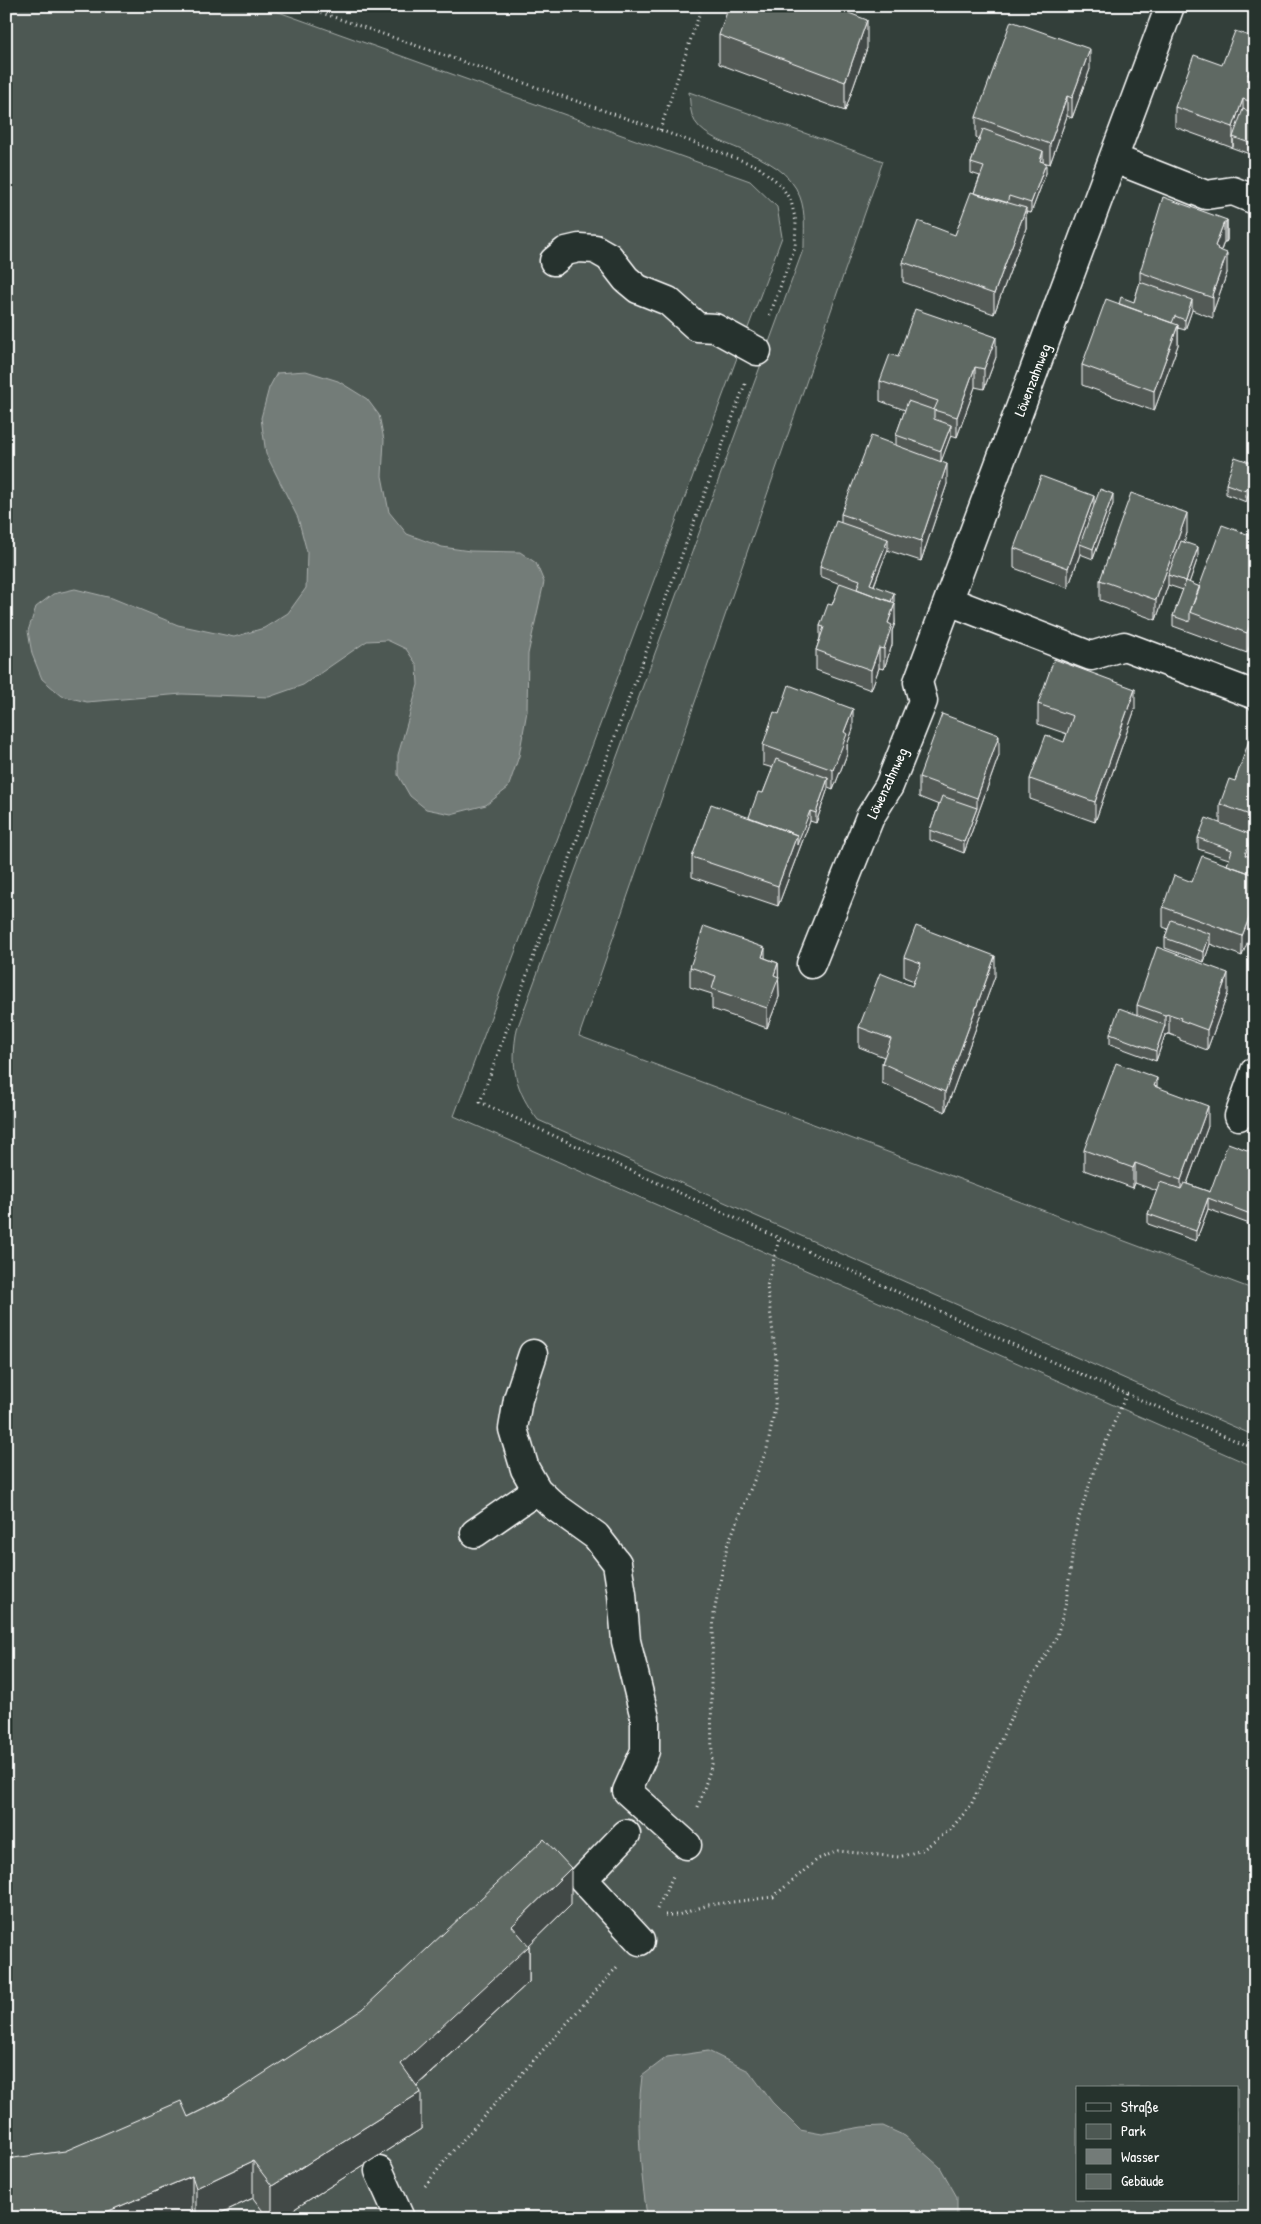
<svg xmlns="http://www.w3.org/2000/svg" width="1261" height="2224" font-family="'Patrick Hand',sans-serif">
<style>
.green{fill:#4d5853;stroke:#a6aca9;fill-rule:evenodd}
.water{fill:#737b78;stroke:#abb0ae}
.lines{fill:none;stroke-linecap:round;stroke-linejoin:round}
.minor-casing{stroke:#fff;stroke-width:31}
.path{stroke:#fff;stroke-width:3;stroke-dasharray:1 4;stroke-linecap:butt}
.minor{stroke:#26332d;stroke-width:28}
.wall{fill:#525a56;stroke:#fff}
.shaded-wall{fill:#424a46;stroke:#fff}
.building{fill:#5f6964;stroke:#fff}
.labels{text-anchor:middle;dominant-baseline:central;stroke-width:4.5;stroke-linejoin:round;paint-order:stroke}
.street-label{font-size:15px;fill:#fff;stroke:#26332d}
</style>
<rect width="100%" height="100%" fill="#333f3a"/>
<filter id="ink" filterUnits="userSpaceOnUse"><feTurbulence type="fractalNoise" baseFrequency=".02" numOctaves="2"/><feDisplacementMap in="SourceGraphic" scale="10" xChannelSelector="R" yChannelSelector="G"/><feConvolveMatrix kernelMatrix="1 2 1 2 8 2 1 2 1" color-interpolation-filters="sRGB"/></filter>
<g filter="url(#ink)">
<path class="green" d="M 6,6 L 262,6 L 750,181 L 777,207 L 782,237 L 454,1116 L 1255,1467 L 1255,2218 L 6,2218 ZM 1077,2088 L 1237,2088 L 1237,2200 L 1077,2200 Z
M 689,92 L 883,161 L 579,1036 L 1255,1290 L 1255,1436 L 538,1120 C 515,1090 510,1067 517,1029 L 804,247 C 804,231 806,213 800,197 C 781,146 704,152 692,115 C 690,109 690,100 689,92 Z"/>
<path class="water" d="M 306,371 L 338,381 L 367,399 L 379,415 L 384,440 L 382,476 L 389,512 L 407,534 L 442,547 L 470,551 L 520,552 L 536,563 L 544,582 L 528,654 L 527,711 L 519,756 L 508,788 L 486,805 L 451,814 L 426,809 L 410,796 L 398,775 L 398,755 L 418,685 L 417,665 L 406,649 L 387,640 L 367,641 L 303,685 L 269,697 L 182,694 L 87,702 L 62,696 L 42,679 L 32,654 L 28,631 L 36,607 L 53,594 L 75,589 L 112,598 L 178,625 L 234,637 L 264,628 L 288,613 L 306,588 L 307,552 L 298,518 L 266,454 L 261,418 L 269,388 L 277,373 Z
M 708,2051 L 749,2071 L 772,2102 L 800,2130 L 822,2134 L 862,2127 L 883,2126 L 905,2136 L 940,2167 L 957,2197 L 957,2218 L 650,2218 L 646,2209 C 640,2164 636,2122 642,2076 L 667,2057 Z"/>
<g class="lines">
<defs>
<path id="minor" d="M 1115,159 L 1206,195 L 1233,191 L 1255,200
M 554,261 L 566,251 L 579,248 L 595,249 L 609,257 L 626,279 L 638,289 L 668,301 L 697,327 L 715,328 L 757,351
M 949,601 L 1091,656 L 1124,646 L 1255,695
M 811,964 L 870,817 L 889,786 L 923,701 L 918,682 L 1170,6
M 1239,1116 L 1255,1071
M 533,1354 L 518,1399 L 513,1429 L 525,1469 L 537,1490 L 554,1506 L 596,1536 L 617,1563 L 622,1594 L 626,1641 L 645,1718 L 645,1751 L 627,1791 L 687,1845
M 475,1533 L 537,1490
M 626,1834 L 583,1879 L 640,1941
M 379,2171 L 400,2218"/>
</defs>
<use href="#minor" class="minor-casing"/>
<path class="path" d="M 302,6 L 660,130 L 757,166 L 780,184 L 791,201 L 796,222 L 795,247 L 769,317
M 660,130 L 702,6
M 745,384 L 480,1102 L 1027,1351 L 1255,1449
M 698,1807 L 712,1764 L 711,1680 L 714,1613 L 727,1546 L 767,1449 L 775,1408 L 776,1357 L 767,1286 L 779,1239
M 657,1909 L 673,1876
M 665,1915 L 678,1915 L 708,1905 L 773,1897 L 818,1859 L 838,1851 L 899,1857 L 922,1850 L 950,1830 L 971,1805 L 1021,1696 L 1057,1636 L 1066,1603 L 1076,1527 L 1096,1464 L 1127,1393
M 425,2186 L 452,2152 L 617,1967"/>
<use href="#minor" class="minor"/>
</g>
<path class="wall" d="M 719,35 L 867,48 L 845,111 L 719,64 Z
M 1255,38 L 1255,156 L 1175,127 L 1175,107 Z
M 1090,69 L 1072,118 L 1067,116 L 1050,164 L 1043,162 L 1046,173 L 1031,213 L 1026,212 L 1026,228 L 994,314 L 903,282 L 903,262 L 955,235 L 974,193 L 980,176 L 971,173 L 971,163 L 979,139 L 976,137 L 976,117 Z
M 1227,220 L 1227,240 L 1226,242 L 1224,242 L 1221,251 L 1227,273 L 1213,312 L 1213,318 L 1192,310 L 1185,330 L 1178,328 L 1178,345 L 1154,411 L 1082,385 L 1082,365 L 1119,304 L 1134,302 L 1140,282 L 1140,272 Z
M 898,357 L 996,357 L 984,389 L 975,387 L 957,437 L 951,435 L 941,461 L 947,484 L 921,561 L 887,550 L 874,586 L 894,603 L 895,623 L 892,631 L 892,645 L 884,669 L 879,668 L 871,690 L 816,670 L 816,650 L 820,638 L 820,626 L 832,605 L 840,584 L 820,576 L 820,566 L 841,523 L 841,514 L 896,445 L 896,435 L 905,410 L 880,401 L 880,381 Z
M 1255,464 L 1246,502 L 1226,494 L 1226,484 Z
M 1113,504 L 1093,559 L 1080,554 L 1068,588 L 1014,568 L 1014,548 L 1094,506 Z
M 1187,533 L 1184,542 L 1198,557 L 1189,583 L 1200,587 L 1255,537 L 1255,631 L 1247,653 L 1173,626 L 1173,616 L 1183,590 L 1168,585 L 1156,620 L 1100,600 L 1100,580 Z
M 1038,704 L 1135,709 L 1095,822 L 1030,799 L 1030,779 L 1064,742 L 1067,734 L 1038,724 Z
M 853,729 L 847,745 L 847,754 L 833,790 L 828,788 L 816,823 L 810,821 L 778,906 L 692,877 L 692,857 L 749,817 L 763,793 L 773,768 L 763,765 L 763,745 Z
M 1255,733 L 1255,837 L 1252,836 L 1252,845 L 1248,856 L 1242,956 L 1210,944 L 1204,962 L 1165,948 L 1165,938 L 1168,929 L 1163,927 L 1163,907 L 1192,882 L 1227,865 L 1229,859 L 1198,849 L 1198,838 L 1220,823 L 1220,804 L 1235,781 Z
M 999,755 L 964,853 L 930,840 L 930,830 L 939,805 L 919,797 L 919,777 Z
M 904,957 L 995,976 L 945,1112 L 882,1083 L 882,1063 L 884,1057 L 859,1047 L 859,1027 L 912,986 L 914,981 L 904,977 Z
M 765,958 L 778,963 L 779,997 L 767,1028 L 712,1009 L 712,994 L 690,987 L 690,967 Z
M 1228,993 L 1207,1050 L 1180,1040 L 1180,1038 L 1169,1034 L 1165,1035 L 1156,1061 L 1110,1044 L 1110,1034 L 1137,1015 L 1137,1005 Z
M 1157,1087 L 1208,1126 L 1187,1184 L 1210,1192 L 1255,1153 L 1255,1226 L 1208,1209 L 1196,1241 L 1148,1224 L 1148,1214 L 1157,1191 L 1135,1183 L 1133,1188 L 1084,1170 L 1084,1150 Z
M 571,1904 L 529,1945 L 529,1982 L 417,2086 L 421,2129 L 280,2218 L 268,2218 L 253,2198 L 210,2218 L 194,2218 L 192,2212 L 179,2218 L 6,2218 L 65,2151 L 188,2117 L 226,2098 Z"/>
<path class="shaded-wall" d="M 867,20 L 867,48 L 845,111 L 845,82 Z
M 1090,49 L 1090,69 L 1072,118 L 1072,98 Z
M 1255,57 L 1255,77 L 1248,75 Z
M 1067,96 L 1067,116 L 1050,164 L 1050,144 Z
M 1243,99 L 1243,119 L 1233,137 L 1233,147 L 1233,127 Z
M 1043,151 L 1043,162 L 1040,171 L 1040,161 Z
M 1046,163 L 1046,173 L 1031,213 L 1031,203 Z
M 1026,208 L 1026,228 L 994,314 L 994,294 Z
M 1227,220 L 1227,240 L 1226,242 L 1226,222 Z
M 1224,222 L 1224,242 L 1218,258 L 1215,246 Z
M 1227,253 L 1227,273 L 1213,312 L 1213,298 L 1212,295 Z
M 1192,300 L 1192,310 L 1185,330 L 1185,320 Z
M 1178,325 L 1178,345 L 1154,411 L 1154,391 Z
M 996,337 L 996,357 L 984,389 L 984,369 Z
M 975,367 L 975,387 L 957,437 L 957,417 Z
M 951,425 L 951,435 L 941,462 L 941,451 Z
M 947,464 L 947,484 L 921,561 L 921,541 Z
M 1255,465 L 1255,476 L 1246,502 L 1246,491 Z
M 1113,494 L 1113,504 L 1093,559 L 1093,549 Z
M 1094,496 L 1094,516 L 1080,544 L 1080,554 L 1068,588 L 1068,568 Z
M 1187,513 L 1187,533 L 1172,576 L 1168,575 L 1168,585 L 1156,620 L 1156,600 Z
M 888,539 L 888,549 L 870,595 L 870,584 Z
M 1198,547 L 1198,557 L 1186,592 L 1186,581 Z
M 894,593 L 894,603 L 888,610 Z
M 895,603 L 895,623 L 892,631 L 892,645 L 884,669 L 884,649 L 888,623 Z
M 1255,611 L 1255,631 L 1247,653 L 1247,633 Z
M 879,648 L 879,668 L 871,690 L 871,670 Z
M 1135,689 L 1135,709 L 1095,822 L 1095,802 Z
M 853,709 L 853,729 L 847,745 L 847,754 L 833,790 L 833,770 L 844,732 Z
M 999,735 L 999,755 L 964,853 L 964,842 L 977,808 L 977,798 Z
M 828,778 L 828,788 L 816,823 L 816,813 Z
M 810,811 L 810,821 L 778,906 L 778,886 L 797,835 Z
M 1252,835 L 1252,845 L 1245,865 L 1245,855 Z
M 1255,903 L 1255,923 L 1242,956 L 1242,936 Z
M 1210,934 L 1210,944 L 1204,962 L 1204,952 Z
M 765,948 L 765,968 L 762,957 Z
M 995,956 L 995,976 L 945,1112 L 945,1092 Z
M 778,963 L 779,997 L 767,1028 L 767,1008 L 774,975 Z
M 1228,973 L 1228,993 L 1207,1050 L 1207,1030 Z
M 1169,1014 L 1169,1034 L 1165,1035 L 1156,1061 L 1156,1051 L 1165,1025 L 1165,1015 Z
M 1157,1078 L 1157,1098 L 1154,1086 Z
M 1208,1106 L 1208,1126 L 1181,1200 L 1181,1180 Z
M 1135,1163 L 1135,1183 L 1133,1188 L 1133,1168 Z
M 1208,1198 L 1208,1209 L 1196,1241 L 1196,1231 Z
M 571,1868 L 571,1904 L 523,1951 L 529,1946 L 529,1982 L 401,2100 L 401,2064 L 512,1926 Z
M 421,2092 L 421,2129 L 280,2218 L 272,2218 L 272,2186 Z
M 253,2161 L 253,2198 L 210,2218 L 196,2218 L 196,2188 Z
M 192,2176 L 192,2212 L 179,2218 L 92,2218 Z"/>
<path class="building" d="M 729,6 L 831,6 L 867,20 L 845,82 L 719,35 Z
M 1011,21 L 1090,49 L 1072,98 L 1067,96 L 1050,144 L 976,117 Z
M 1235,31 L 1255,38 L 1255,57 L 1248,75 L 1255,77 L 1255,103 L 1243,99 L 1233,127 L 1175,107 L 1194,55 L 1222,65 Z
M 1243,109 L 1255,113 L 1255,145 L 1233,137 Z
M 983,129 L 1043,151 L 1040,161 L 1046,163 L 1031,203 L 1009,196 L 1007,203 L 974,193 L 984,167 L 971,163 Z
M 971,192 L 1026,208 L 994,294 L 903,262 L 918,221 L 955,235 Z
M 1163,197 L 1227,220 L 1226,222 L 1224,222 L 1215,246 L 1218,248 L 1217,249 L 1227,253 L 1212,295 L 1213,298 L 1140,272 Z
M 1140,282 L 1192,300 L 1185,320 L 1175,316 L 1172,323 L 1119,304 L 1121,297 L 1134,302 Z
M 1106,299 L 1178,325 L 1154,391 L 1082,365 Z
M 915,309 L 996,337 L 984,369 L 975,367 L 957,417 L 934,410 L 938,401 L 880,381 L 890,354 L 898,357 Z
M 908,401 L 934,410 L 934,419 L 951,425 L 941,451 L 896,435 Z
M 871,436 L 947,464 L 921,541 L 841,514 Z
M 1235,457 L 1255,464 L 1246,491 L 1226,484 Z
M 1041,476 L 1094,496 L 1068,568 L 1014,548 Z
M 1100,489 L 1113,494 L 1093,549 L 1080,544 Z
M 1131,493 L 1187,513 L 1156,600 L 1100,580 Z
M 836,521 L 888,539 L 870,584 L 894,593 L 891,602 L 857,589 L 860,580 L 820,566 Z
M 1222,525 L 1255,537 L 1255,611 L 1247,633 L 1190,612 Z
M 1181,541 L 1198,547 L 1186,581 L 1168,575 Z
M 1186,581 L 1200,587 L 1190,612 L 1190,622 L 1173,616 Z
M 840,583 L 895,603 L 888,623 L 892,625 L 884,649 L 879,648 L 871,670 L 816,650 L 824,627 L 820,626 L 828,604 L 832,605 Z
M 1054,659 L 1135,689 L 1095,802 L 1030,779 L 1046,735 L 1064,742 L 1073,716 L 1038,704 Z
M 789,685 L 853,709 L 844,732 L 847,734 L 833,770 L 763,745 L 774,712 L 779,714 Z
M 942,714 L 999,735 L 977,798 L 919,777 Z
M 1252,732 L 1255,733 L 1255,817 L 1220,804 L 1229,779 L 1235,781 Z
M 776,759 L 828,778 L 816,813 L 810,811 L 797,845 L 797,835 L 749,817 L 758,792 L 763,793 Z
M 942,796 L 977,808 L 964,842 L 930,830 Z
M 711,804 L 797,835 L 778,886 L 692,857 Z
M 1206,818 L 1252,835 L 1245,855 L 1255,859 L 1255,875 L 1227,865 L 1232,850 L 1198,838 Z
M 1202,856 L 1255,875 L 1255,903 L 1242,936 L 1163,907 L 1174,875 L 1192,882 Z
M 1171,920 L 1210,934 L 1204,952 L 1165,938 Z
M 704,926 L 765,948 L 762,957 L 778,963 L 774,975 L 779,977 L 767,1008 L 712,989 L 716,976 L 690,967 Z
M 916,926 L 995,956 L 945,1092 L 882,1063 L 891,1039 L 859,1027 L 880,973 L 912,986 L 921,963 L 904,957 Z
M 1157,947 L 1228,973 L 1207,1030 L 1180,1020 L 1181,1018 L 1169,1014 L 1165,1015 L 1137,1005 Z
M 1119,1008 L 1165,1025 L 1156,1051 L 1110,1034 Z
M 1116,1063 L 1157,1078 L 1154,1086 L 1208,1106 L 1181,1180 L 1135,1163 L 1133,1168 L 1084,1150 Z
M 1228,1143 L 1255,1153 L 1255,1199 L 1253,1205 L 1253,1215 L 1208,1198 L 1196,1231 L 1148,1214 L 1160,1182 L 1181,1189 L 1184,1183 L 1210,1192 Z
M 544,1839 L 571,1868 L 512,1926 L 529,1946 L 401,2064 L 421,2092 L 272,2186 L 253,2161 L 196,2188 L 192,2176 L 92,2218 L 6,2218 L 6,2159 L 65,2151 L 181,2101 L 188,2117 L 226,2098 L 363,2009 Z"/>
</g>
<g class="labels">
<g class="street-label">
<text transform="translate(1032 380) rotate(-69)">Löwenzahnweg</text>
<text transform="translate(887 783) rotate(-65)">Löwenzahnweg</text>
</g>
</g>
<rect width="1261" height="2224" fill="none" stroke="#26332d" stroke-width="25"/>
<rect x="12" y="12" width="1236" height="2199" fill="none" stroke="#fff" stroke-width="2" filter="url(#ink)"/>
<rect x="1076" y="2086" width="162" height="115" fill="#26332d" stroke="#7d8581"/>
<rect x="1086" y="2103" width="25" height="8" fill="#26332d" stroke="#7d8581"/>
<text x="1121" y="2112" font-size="15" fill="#ffffff">Straße</text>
<rect x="1086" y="2124" width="25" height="15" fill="#4d5853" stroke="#7d8581"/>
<text x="1121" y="2136" font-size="15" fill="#ffffff">Park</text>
<rect x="1086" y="2149" width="25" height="15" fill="#737b78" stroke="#7d8581"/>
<text x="1121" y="2162" font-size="15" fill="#ffffff">Wasser</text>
<rect x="1086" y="2174" width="25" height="15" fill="#5f6964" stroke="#7d8581"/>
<text x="1121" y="2186" font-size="15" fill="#ffffff">Gebäude</text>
</svg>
